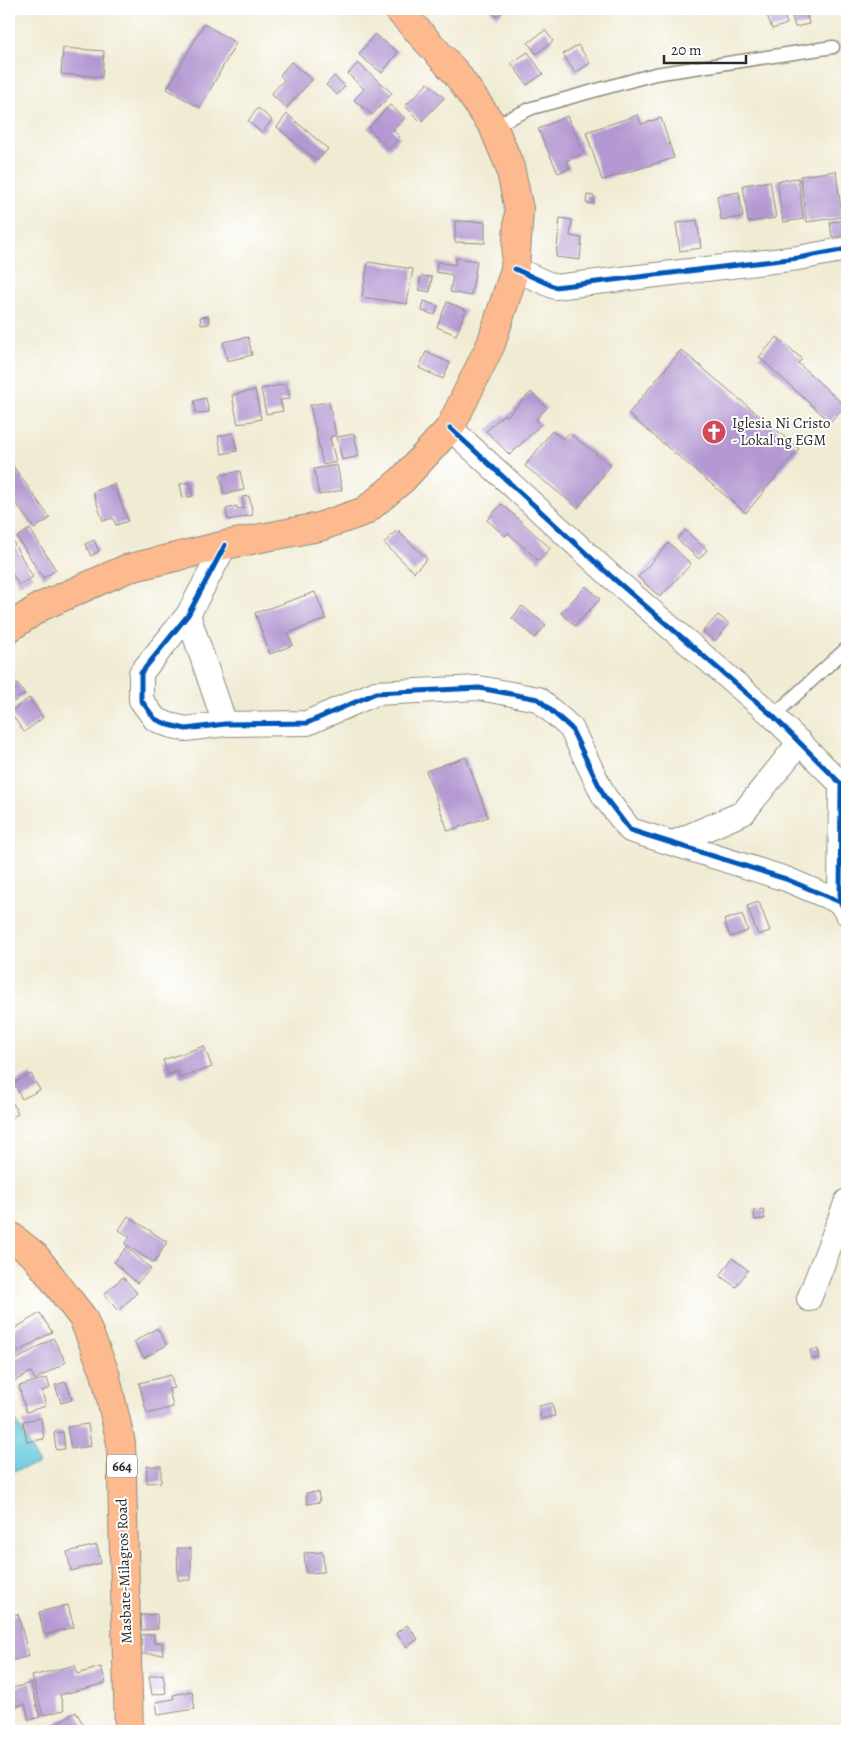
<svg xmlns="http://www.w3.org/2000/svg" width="856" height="1740" font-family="Alegreya,serif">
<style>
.water{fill:#5ec7d9;stroke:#447982}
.building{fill:#b498d1}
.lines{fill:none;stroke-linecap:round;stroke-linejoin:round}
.service-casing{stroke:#8e8b7f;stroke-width:15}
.minor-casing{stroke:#8e8b7f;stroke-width:26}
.primary-casing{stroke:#8e8b7f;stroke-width:30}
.service{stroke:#fff;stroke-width:12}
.minor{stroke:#fff;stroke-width:24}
.primary{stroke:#fcba8e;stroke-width:28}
.cycleway-casing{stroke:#fff;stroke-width:8}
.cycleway{stroke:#0057b8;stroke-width:5}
.labels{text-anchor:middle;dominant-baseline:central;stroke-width:4;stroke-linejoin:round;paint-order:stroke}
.shield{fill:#fff;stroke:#6b6b6b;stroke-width:1}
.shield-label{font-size:14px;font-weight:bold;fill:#2b2b2b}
.poi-label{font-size:15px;fill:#2b2b2b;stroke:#fff;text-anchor:start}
.street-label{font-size:15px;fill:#2b2b2b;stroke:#fff}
</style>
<rect width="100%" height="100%" fill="#fff"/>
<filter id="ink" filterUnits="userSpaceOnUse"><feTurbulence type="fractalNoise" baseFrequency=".02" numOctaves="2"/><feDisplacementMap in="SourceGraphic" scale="10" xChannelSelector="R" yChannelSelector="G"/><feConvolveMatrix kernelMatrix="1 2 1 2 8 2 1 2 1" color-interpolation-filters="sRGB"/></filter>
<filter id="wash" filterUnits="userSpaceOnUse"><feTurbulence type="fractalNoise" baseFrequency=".0096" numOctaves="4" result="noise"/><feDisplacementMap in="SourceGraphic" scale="20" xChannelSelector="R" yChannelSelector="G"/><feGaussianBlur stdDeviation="1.12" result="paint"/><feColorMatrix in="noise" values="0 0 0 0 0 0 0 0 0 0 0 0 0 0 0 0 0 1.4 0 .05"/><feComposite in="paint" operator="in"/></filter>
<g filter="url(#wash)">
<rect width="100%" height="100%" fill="#f0ebd3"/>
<path class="water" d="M 9,1407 L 39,1464 L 9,1472 Z"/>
<g id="blocks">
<path class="building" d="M 489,9 L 505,9 L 497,17 Z
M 765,9 L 782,9 L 787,24 L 772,29 Z
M 790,9 L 805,9 L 809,24 L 795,27 Z
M 204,24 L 236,43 L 200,108 L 167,89 Z
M 545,30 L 553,41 L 536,54 L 528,43 Z
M 374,34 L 398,52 L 382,73 L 359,55 Z
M 578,45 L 590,63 L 575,73 L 563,54 Z
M 63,48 L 104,51 L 102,77 L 61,74 Z
M 528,52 L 543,74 L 527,85 L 511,63 Z
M 291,62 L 312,80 L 286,108 L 271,94 L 284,80 L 280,75 Z
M 358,63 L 392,93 L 372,115 L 354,100 L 364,89 L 348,74 Z
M 334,76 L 345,86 L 337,95 L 326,85 Z
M 428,83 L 444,98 L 421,122 L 405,106 Z
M 390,105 L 405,118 L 393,130 L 400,137 L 389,149 L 368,128 Z
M 258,108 L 272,120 L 262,133 L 248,121 Z
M 9,113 L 14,113 L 13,132 L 9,132 Z
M 287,114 L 328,149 L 317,161 L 277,127 Z
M 638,115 L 641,124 L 661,118 L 674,158 L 602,180 L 586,132 Z
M 567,116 L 584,153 L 566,161 L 570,168 L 558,173 L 538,129 Z
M 836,171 L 842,217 L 807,222 L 800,176 Z
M 798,178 L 804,219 L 783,222 L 777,181 Z
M 770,181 L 776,218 L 748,222 L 743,185 Z
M 739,192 L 743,217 L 721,220 L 717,196 Z
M 587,195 L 594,196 L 594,204 L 586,203 Z
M 560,218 L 572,220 L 570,236 L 582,238 L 580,260 L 556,257 Z
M 697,220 L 701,248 L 680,251 L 676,223 Z
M 846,220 L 847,235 L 832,237 L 830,222 Z
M 455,221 L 485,222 L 485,243 L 455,242 Z
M 456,258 L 477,261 L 471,296 L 450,292 L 453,275 L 436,272 L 437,262 L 455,265 Z
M 368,262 L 413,269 L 407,304 L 362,297 Z
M 421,276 L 432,277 L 430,292 L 419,290 Z
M 424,301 L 438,306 L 435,315 L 422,311 Z
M 447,302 L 466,310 L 456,335 L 437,327 Z
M 208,316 L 209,324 L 201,325 L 200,317 Z
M 248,337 L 252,355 L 227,361 L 223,342 Z
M 777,337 L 802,359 L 798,363 L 845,406 L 830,422 L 759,357 Z
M 681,350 L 799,449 L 746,513 L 628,414 Z
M 426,352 L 450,363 L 443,379 L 419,368 Z
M 286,384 L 290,399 L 280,400 L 283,411 L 266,414 L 261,389 Z
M 255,390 L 261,419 L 238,424 L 232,395 Z
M 531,392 L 547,408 L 536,419 L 541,424 L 510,455 L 486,431 L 504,414 L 506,417 Z
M 206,398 L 209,412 L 196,414 L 194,401 Z
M 329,402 L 336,435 L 330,437 L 336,462 L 323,465 L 310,405 Z
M 552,431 L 563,439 L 569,433 L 611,465 L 578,508 L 525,466 Z
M 233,433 L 237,451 L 222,454 L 218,436 Z
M 354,434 L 359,456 L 342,460 L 337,437 Z
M 11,463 L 50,518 L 34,529 L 9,493 L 9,465 Z
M 337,465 L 342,490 L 319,495 L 314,469 Z
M 240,471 L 244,490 L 224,494 L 220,475 Z
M 190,482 L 193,496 L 183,498 L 180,484 Z
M 114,484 L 128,521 L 116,525 L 113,518 L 103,521 L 93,492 Z
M 249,496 L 253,515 L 228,520 L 226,509 L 237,506 L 237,509 L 244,508 L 242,497 Z
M 502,504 L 550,548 L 539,561 L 508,533 L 505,536 L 487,520 Z
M 30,529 L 56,570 L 43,578 L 17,537 Z
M 397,530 L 427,559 L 414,572 L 384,543 Z
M 685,530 L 707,550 L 699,559 L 677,539 Z
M 9,535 L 33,577 L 19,585 L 13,575 L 9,578 Z
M 94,540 L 99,551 L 91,556 L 85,544 Z
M 669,543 L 691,564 L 660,597 L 638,577 Z
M 586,586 L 600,599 L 575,626 L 561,613 Z
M 315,592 L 326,619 L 288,633 L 293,645 L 270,654 L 255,613 Z
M 522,606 L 546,625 L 535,638 L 512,618 Z
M 718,615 L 729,624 L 715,641 L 703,631 Z
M 15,681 L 25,694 L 9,705 L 9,685 Z
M 29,698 L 43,718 L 24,732 L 10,712 Z
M 466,757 L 488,817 L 448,831 L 426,771 Z
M 759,902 L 770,931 L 758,935 L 747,906 Z
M 742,914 L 748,931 L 730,937 L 724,920 Z
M 204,1046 L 212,1067 L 180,1078 L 178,1071 L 168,1075 L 163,1060 Z
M 31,1074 L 40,1090 L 22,1099 L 14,1083 Z
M 13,1103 L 18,1114 L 9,1119 L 9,1104 Z
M 763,1209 L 765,1219 L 755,1220 L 754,1210 Z
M 128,1216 L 167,1242 L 154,1263 L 125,1244 L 130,1237 L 119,1230 Z
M 127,1247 L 151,1269 L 137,1283 L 114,1262 Z
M 732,1258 L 748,1270 L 736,1287 L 720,1276 Z
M 123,1277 L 137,1293 L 118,1311 L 104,1294 Z
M 40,1313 L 52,1332 L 9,1357 L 9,1332 Z
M 157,1328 L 167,1345 L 144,1358 L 134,1342 Z
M 53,1338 L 66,1362 L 35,1380 L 31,1372 L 13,1382 L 9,1375 L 9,1364 Z
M 818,1349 L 820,1358 L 812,1359 L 810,1350 Z
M 171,1375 L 174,1388 L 169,1389 L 173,1407 L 147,1414 L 139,1383 Z
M 47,1378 L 50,1388 L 42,1391 L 46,1406 L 26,1412 L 19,1386 Z
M 66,1382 L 72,1400 L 61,1403 L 55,1385 Z
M 552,1403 L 555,1416 L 541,1419 L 539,1406 Z
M 41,1418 L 44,1439 L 27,1442 L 23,1421 Z
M 88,1424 L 91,1446 L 71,1449 L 67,1427 Z
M 63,1432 L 65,1449 L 56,1450 L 54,1433 Z
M 147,1466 L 161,1466 L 161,1482 L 147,1483 Z
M 318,1492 L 320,1502 L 307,1504 L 306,1493 Z
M 97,1545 L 101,1563 L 71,1571 L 67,1552 Z
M 177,1548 L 191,1548 L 191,1580 L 178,1580 Z
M 323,1552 L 324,1572 L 306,1573 L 304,1553 Z
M 68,1605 L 74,1627 L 44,1635 L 39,1612 Z
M 18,1614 L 29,1656 L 11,1661 L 9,1652 L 9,1617 Z
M 157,1614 L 158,1629 L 142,1630 L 141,1615 Z
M 407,1625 L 418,1639 L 407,1647 L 396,1633 Z
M 154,1634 L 154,1643 L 162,1642 L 163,1654 L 141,1654 L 141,1635 Z
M 75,1665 L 77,1674 L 101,1667 L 106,1683 L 60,1695 L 64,1710 L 43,1715 L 32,1676 Z
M 163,1674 L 166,1693 L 152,1695 L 149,1676 Z
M 31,1683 L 40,1717 L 29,1720 L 25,1704 L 14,1707 L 9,1689 Z
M 192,1691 L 195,1709 L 158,1715 L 156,1702 L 174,1699 L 173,1695 Z
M 76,1712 L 87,1731 L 44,1731 L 43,1730 Z"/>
</g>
</g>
<g filter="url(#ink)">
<use href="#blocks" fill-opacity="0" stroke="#8e8b7f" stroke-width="1"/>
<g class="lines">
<defs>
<path id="service" d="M 493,126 L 532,108 L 655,74 L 833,47
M 773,716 L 847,648"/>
<path id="minor" d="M 515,269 L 555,287 L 798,258 L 847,249
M 450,428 L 613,578 L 773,716 L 841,784 L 840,902
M 225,545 L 188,615 L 141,673 L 141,700 L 155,719 L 169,725 L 186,729 L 225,724 L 307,723 L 376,693 L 479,688 L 538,699 L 571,728 L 604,796 L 630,830 L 786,879 L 840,902 L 847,913
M 188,615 L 225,724
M 673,843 L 743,813 L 800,742
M 809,1299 L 847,1201"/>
<path id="primary" d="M 9,628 L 40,607 L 126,569 L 225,545 L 319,527 L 365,511 L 402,480 L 450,428 L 491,344 L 515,269 L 519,209 L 510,167 L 493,126 L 456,73 L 398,9
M 9,1235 L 35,1256 L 83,1318 L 105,1373 L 121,1443 L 129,1731"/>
</defs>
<use href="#service" class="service-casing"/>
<use href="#minor" class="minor-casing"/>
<use href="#primary" class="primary-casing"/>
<use href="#service" class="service"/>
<use href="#minor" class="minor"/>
<use href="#primary" class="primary"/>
<defs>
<path id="cycleway" d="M 515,269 L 555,287 L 798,258 L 847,249
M 450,428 L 613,578 L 773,716 L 841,784 L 840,902
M 225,545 L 188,615 L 141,673 L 141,700 L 155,719 L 169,725 L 186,729 L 225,724 L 307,723 L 376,693 L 479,688 L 538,699 L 571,728 L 604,796 L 630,830 L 786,879 L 840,902 L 847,913"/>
</defs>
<use href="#cycleway" class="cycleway-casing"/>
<use href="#cycleway" class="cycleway"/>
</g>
</g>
<defs>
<symbol id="church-disc" viewBox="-11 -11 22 22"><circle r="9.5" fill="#d1495b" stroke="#fff"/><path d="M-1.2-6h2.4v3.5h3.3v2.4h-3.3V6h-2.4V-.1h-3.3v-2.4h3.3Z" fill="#fff"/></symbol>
</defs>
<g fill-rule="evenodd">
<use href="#church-disc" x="700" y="418" width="28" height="28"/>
</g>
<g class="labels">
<rect class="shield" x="107" y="1454.5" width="30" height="23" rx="4"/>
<g class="shield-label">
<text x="122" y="1466">664</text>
</g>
<g class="poi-label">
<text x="732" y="423">Iglesia Ni Cristo<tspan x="732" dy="17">- Lokal ng EGM</tspan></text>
</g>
<g class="street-label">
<text transform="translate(124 1571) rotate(-92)">Masbate-Milagros Road</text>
</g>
</g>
<rect width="856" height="1740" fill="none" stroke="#fff" stroke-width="30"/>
<path d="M664 55v8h82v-8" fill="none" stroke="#2b2b2b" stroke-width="2.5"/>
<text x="671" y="55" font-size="15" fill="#2b2b2b" stroke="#ffffff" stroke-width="4" paint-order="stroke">20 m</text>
</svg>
